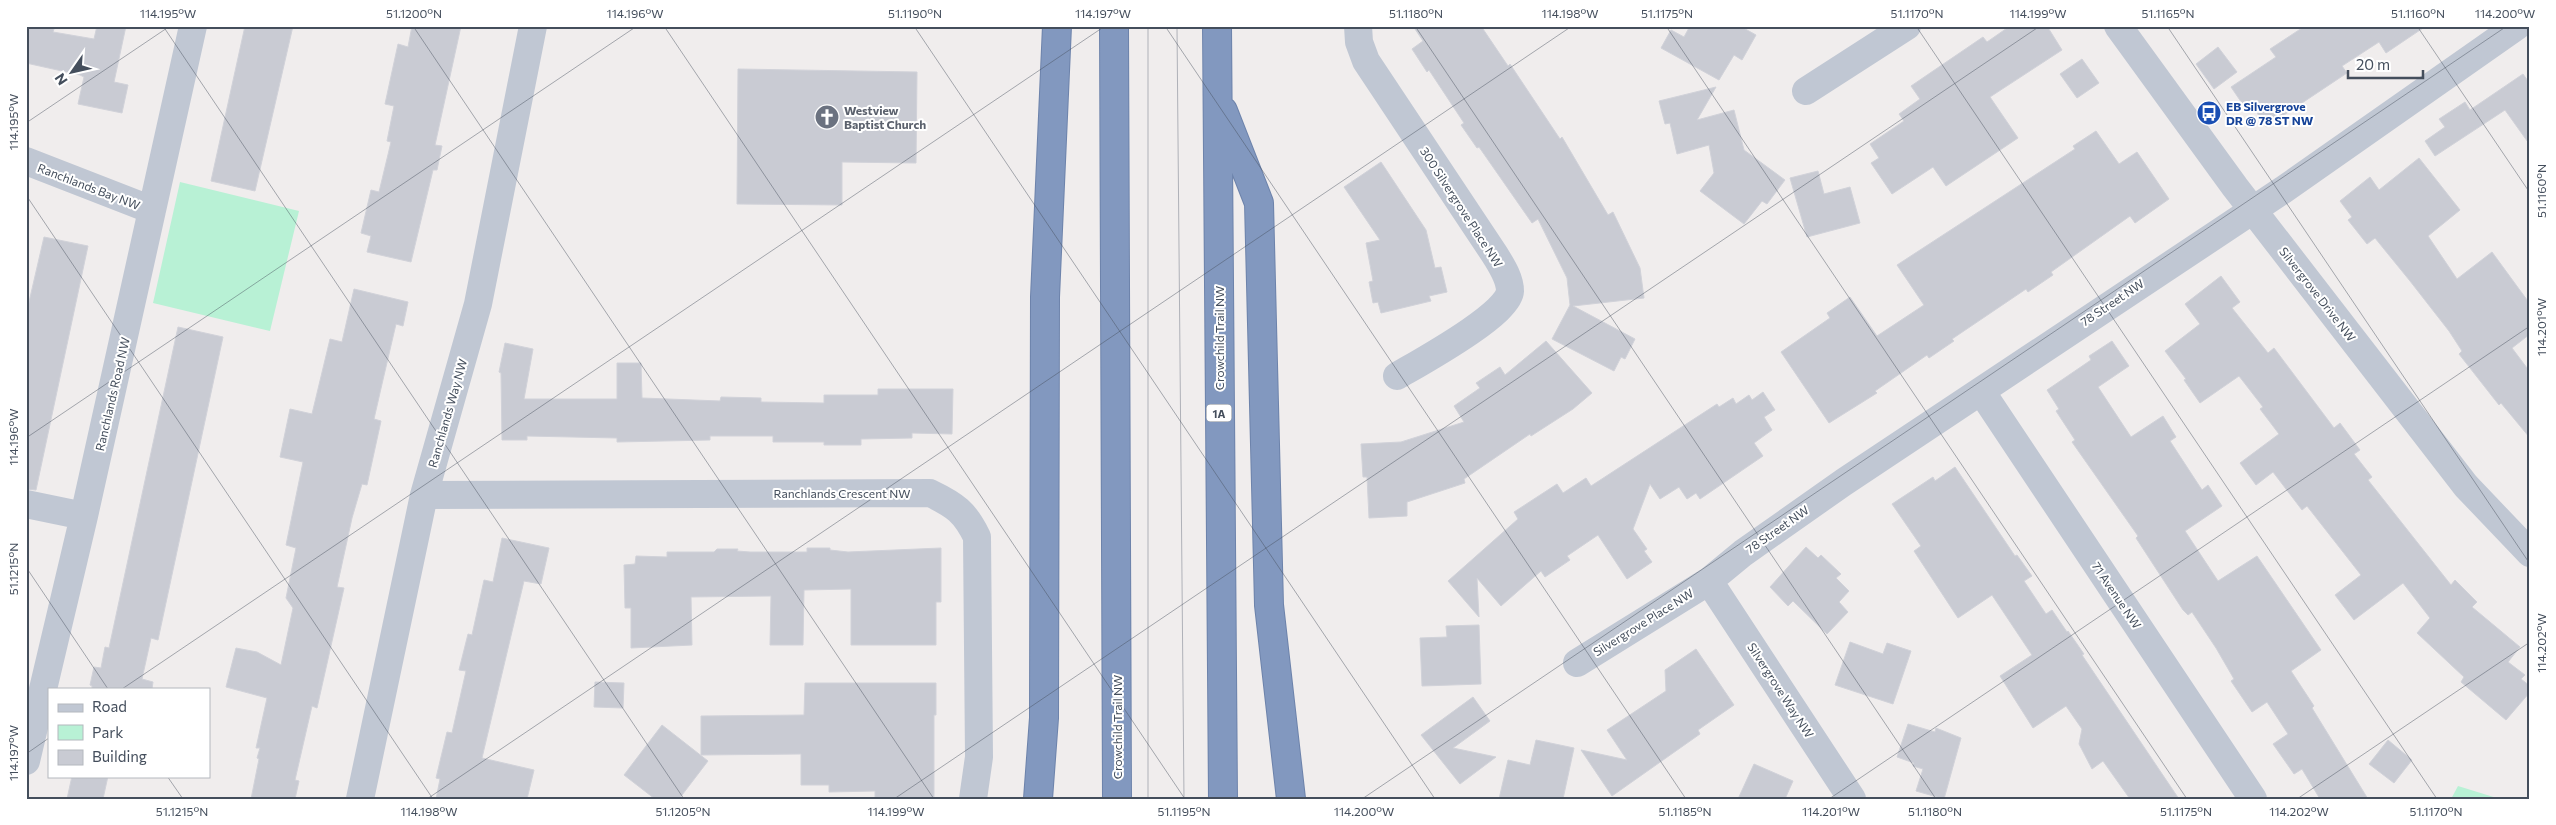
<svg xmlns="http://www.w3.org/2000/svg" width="2556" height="825" font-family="Commissioner,sans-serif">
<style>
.green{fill:#b8f1d5}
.building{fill:#c9cbd3;stroke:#d1d2d9}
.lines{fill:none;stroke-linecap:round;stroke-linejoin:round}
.highway-casing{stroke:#6d83ab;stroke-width:30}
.minor{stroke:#c0c7d3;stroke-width:28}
.highway{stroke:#8298bf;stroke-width:28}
.tram{stroke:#afb1b8;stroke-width:1}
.ticks{fill:none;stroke:#444e5c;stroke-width:1;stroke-opacity:0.45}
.labels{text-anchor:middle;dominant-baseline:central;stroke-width:4;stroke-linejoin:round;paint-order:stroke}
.shield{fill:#fff;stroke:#7c838d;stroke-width:1}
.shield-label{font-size:11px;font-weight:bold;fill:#444e5c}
.transit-label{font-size:12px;font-weight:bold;fill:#164399;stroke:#fff;text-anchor:start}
.worship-label{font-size:12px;font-weight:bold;fill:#5b616d;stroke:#fff;text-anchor:start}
.street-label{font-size:12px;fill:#444e5c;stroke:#fff}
.neatline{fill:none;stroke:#444e5c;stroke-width:2}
.ticks-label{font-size:12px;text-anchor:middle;fill:#444e5c}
</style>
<rect width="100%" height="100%" fill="#f0eded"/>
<path class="green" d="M 180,182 L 299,211 L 270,331 L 153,303 Z
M 2458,786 L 2500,799 L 2451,799 Z"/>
<path class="building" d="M 26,26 L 55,26 L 53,32 L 94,39 L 97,26 L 126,26 L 114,82 L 128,85 L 122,113 L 78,104 L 84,77 L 80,75 L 26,63 Z
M 245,26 L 293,26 L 255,191 L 211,181 Z
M 412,26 L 461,26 L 435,145 L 442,146 L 437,170 L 433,170 L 411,262 L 367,252 L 371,236 L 361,233 L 371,190 L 379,192 L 391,142 L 387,141 L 394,106 L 385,104 L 398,44 L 408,47 Z
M 1413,26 L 1481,26 L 1508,66 L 1510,64 L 1560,139 L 1562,137 L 1608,215 L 1613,212 L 1640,268 L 1644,298 L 1573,306 L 1635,339 L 1625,359 L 1621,357 L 1614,371 L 1552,339 L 1570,305 L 1567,278 L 1538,219 L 1532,223 L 1479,147 L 1477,148 L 1461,125 L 1464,123 L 1429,70 L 1427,72 L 1412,49 L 1423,41 Z
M 1690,26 L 1740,26 L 1756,35 L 1742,60 L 1734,55 L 1719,80 L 1661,48 L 1671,30 L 1684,37 Z
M 2010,26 L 2047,26 L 2062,50 L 1990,97 L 2018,138 L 1946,186 L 1933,167 L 1892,194 L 1871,163 L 1879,158 L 1870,144 L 1904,121 L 1899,114 L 1920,99 L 1911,86 L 1983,37 L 1987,42 Z
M 2305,26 L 2426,26 L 2386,53 L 2379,42 L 2342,66 L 2347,73 L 2266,127 L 2254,108 L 2248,112 L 2231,87 L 2276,57 L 2270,49 Z
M 2218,47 L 2237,72 L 2214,89 L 2196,64 Z
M 2082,59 L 2099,83 L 2077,98 L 2060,74 Z
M 738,69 L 917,72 L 916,163 L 842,162 L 842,205 L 737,204 Z
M 2523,74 L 2530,84 L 2530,145 L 2505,110 L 2435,156 L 2425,141 L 2445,127 L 2439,119 L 2465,102 L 2470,110 Z
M 1716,87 L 1697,120 L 1734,110 L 1744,150 L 1785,180 L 1767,204 L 1762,201 L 1744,224 L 1700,191 L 1714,173 L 1709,145 L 1677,154 L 1670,123 L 1665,124 L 1659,101 Z
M 2096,131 L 2119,164 L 2137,152 L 2169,199 L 2135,223 L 2130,216 L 2051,272 L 2053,275 L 2028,292 L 2026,289 L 1952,339 L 1954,341 L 1929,358 L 1927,355 L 1875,391 L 1877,393 L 1829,423 L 1781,352 L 1830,318 L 1827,313 L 1850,297 L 1877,336 L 1924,305 L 1897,265 L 2075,149 L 2073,146 Z
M 2419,158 L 2460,210 L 2428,236 L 2457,279 L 2492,252 L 2530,304 L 2530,334 L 2512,348 L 2530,372 L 2530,438 L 2501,403 L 2499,405 L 2459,354 L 2462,351 L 2449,331 L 2410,281 L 2375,238 L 2367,244 L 2348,220 L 2352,217 L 2340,201 L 2370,177 L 2379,190 Z
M 1381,162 L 1426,230 L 1435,268 L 1441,267 L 1447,292 L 1429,296 L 1431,301 L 1381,313 L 1378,302 L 1373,303 L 1369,282 L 1373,281 L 1366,243 L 1380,240 L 1344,187 Z
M 1818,171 L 1824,194 L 1850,187 L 1860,223 L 1807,237 L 1790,178 Z
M 44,237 L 88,246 L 36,490 L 26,489 L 26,315 Z
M 2221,276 L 2240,302 L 2232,308 L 2268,353 L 2274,348 L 2334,428 L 2340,423 L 2360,450 L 2354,454 L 2372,477 L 2368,480 L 2451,585 L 2455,580 L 2477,602 L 2472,607 L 2520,647 L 2508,662 L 2525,675 L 2521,679 L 2530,686 L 2530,692 L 2506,720 L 2461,682 L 2464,677 L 2417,633 L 2430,618 L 2403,583 L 2354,620 L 2335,595 L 2361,575 L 2307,506 L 2302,510 L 2273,472 L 2256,485 L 2240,463 L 2279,434 L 2260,409 L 2263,407 L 2239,376 L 2200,403 L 2184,380 L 2186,379 L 2165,351 L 2200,324 L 2185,304 Z
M 354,289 L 408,302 L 403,326 L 396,324 L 382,384 L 374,419 L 381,421 L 367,485 L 362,484 L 352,518 L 337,587 L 344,588 L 317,708 L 312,706 L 295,780 L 299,781 L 295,799 L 251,799 L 259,759 L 257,758 L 260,748 L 256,748 L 267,698 L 226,687 L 236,648 L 257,652 L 281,665 L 293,608 L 286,598 L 296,548 L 286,545 L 303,462 L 280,457 L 290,409 L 312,414 L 330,339 L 342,342 Z
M 178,327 L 223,337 L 158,640 L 151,638 L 142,679 L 153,682 L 152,689 L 92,689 L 92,686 L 90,685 L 94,667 L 101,668 L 105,647 L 109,648 Z
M 1546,341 L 1592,393 L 1573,409 L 1531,436 L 1530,434 L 1464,479 L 1465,483 L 1407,502 L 1407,516 L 1369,518 L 1367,477 L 1363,477 L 1361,444 L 1401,442 L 1464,422 L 1454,406 L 1480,388 L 1476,383 L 1500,367 L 1505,375 Z
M 2112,341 L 2129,366 L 2098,387 L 2131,437 L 2163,416 L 2176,437 L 2170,441 L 2202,490 L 2208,485 L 2222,506 L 2185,531 L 2218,581 L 2257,556 L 2321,650 L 2291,671 L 2314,706 L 2312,708 L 2368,799 L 2320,799 L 2302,769 L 2294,774 L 2273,744 L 2288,734 L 2267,702 L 2252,712 L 2231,681 L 2234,679 L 2216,648 L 2192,612 L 2188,615 L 2183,610 L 2136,538 L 2138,536 L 2072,442 L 2075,440 L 2056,411 L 2059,409 L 2047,390 L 2091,360 L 2089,356 Z
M 505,343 L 533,349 L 524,399 L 617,399 L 617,363 L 641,363 L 642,398 L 720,401 L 721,397 L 761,398 L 761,402 L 824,403 L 824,395 L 878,395 L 878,389 L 953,389 L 952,434 L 912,433 L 912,438 L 861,439 L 861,445 L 824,445 L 824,442 L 773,442 L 773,436 L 710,436 L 710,440 L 617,442 L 617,438 L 527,436 L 527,440 L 502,440 L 501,373 L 499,372 Z
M 1763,392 L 1775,410 L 1764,417 L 1772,430 L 1754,443 L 1763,456 L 1700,499 L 1696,493 L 1687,499 L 1679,487 L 1660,499 L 1650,484 L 1633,529 L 1647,549 L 1644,551 L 1652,562 L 1627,579 L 1598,535 L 1567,556 L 1570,560 L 1545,577 L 1541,571 L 1501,606 L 1477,578 L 1479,617 L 1448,581 L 1518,519 L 1514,512 L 1557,484 L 1563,493 L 1586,478 L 1591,486 L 1717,404 L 1719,407 L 1733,398 L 1736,404 L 1749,395 L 1752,400 Z
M 1955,467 L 2015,556 L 2017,555 L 2032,576 L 2024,581 L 2046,614 L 2052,610 L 2067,632 L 2068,631 L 2084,654 L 2082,655 L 2179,799 L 2130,799 L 2103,761 L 2092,769 L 2079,744 L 2082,729 L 2066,706 L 2033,728 L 2000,676 L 2032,655 L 1992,595 L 1958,618 L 1914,551 L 1921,546 L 1892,504 L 1933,477 L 1935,481 Z
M 502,538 L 549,548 L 541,584 L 524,581 L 482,758 L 534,770 L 527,799 L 436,799 L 440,779 L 436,778 L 447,732 L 452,733 L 466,671 L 459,670 L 468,634 L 472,635 L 484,580 L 493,582 Z
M 1806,547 L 1818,558 L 1821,555 L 1841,574 L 1836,578 L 1849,591 L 1839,602 L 1848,612 L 1827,634 L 1793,601 L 1788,606 L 1770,587 Z
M 807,548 L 830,548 L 830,550 L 848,552 L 941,548 L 941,602 L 936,602 L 936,645 L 851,645 L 851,589 L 804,590 L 803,645 L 770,645 L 771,596 L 691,597 L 692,645 L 631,648 L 631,608 L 625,608 L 624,565 L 635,564 L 636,556 L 667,557 L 667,552 L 714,552 L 717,549 L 738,549 L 737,551 L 750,552 L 807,552 Z
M 1479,625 L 1481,684 L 1422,686 L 1420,638 L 1447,637 L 1446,626 Z
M 1850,642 L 1883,654 L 1887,643 L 1911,651 L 1893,704 L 1835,685 Z
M 1696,649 L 1734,705 L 1698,730 L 1700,734 L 1612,796 L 1581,750 L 1627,760 L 1607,730 L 1666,691 L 1665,670 Z
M 595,682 L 624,683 L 623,708 L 594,707 Z
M 805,683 L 936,683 L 936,715 L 934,715 L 934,799 L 875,799 L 875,791 L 829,792 L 829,785 L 801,785 L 801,754 L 701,755 L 701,716 L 804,715 Z
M 1473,697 L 1490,721 L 1453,748 L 1496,757 L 1460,784 L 1421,735 Z
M 1908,724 L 1935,732 L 1936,728 L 1961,738 L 1944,799 L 1916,791 L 1923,769 L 1913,766 L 1914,763 L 1897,757 Z
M 662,725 L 708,761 L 679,799 L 655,799 L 624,775 Z
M 1536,740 L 1574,748 L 1563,799 L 1499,799 L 1508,760 L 1530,765 Z
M 2388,740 L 2412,760 L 2394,783 L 2369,764 Z
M 1754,764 L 1793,781 L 1785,799 L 1738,799 Z
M 72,776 L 108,776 L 103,799 L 67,799 Z"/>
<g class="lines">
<defs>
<path id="highway" d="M 1114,26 L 1117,799
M 1217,26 L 1223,799
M 1223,111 L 1259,203 L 1269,605 L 1291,799
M 1038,799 L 1044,718 L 1045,297 L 1057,26"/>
</defs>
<use href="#highway" class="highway-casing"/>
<path class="minor" d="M 1358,26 L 1359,42 L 1366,61 L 1495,255 C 1501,265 1510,278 1510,291 C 1509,314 1419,363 1397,376
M 2118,26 L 2235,187 L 2466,486 L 2530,553
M 1806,91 L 1907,26
M 26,161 L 152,210
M 1981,391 L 2253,799
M 424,495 L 930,493 C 955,505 965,512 977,537 L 979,757 L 973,799
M 26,504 L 84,516
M 1709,581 L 1852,799
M 1577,663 L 1709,581 L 1743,553 L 1844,482 L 2283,190 L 2517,26
M 26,761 L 84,516 L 193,26
M 360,799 L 424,495 L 478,304 L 533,26"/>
<use href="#highway" class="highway"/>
<path class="tram" d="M 1148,26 L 1148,799
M 1177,26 L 1184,799"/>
</g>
<path class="ticks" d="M 163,26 L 684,799M 413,26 L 934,799M 664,26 L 1185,799M 914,26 L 1435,799M 1165,26 L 1686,799M 1415,26 L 1936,799M 1666,26 L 2187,799M 1916,26 L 2437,799M 2167,26 L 2530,564M 2417,26 L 2530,193M 26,123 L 170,26M 26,195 L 433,799M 26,438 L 637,26M 26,567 L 108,689M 122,689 L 1105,26M 26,754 L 49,738M 167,776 L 183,799M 427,799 L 1572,26M 894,799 L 2040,26M 1362,799 L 2507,26M 1829,799 L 2530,326M 2297,799 L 2530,642"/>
<defs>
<symbol id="bus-disc" viewBox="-11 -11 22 22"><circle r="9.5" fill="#1a4fb4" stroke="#fff"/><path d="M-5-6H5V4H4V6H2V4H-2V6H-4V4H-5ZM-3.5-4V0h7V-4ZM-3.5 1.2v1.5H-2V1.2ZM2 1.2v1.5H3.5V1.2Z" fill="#fff"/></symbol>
<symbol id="church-disc" viewBox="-11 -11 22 22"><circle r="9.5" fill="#6b7280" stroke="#fff"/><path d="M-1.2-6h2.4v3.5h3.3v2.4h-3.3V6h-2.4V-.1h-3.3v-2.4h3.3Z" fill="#fff"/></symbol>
</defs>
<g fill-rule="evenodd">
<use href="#bus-disc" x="2195" y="99" width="28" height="28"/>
<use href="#church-disc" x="813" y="103" width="28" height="28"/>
</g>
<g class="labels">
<rect class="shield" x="1206.5" y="404.5" width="25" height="17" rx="4"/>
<g class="shield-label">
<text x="1219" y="413">1A</text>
</g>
<g class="transit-label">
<text x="2226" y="106">EB Silvergrove<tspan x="2226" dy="14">DR @ 78 ST NW</tspan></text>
</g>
<g class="worship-label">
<text x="844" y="110">Westview<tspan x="844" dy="14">Baptist Church</tspan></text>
</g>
<g class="street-label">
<text transform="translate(89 186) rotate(21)">Ranchlands Bay NW</text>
<text transform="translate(1462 207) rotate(57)">300 Silvergrove Place NW</text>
<text transform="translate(2318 294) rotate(52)">Silvergrove Drive NW</text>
<text transform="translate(2112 302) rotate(-34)">78 Street NW</text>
<text transform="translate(1219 338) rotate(-90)">Crowchild Trail NW</text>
<text transform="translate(112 394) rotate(-77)">Ranchlands Road NW</text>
<text transform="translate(447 413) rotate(-74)">Ranchlands Way NW</text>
<text x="842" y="493">Ranchlands Crescent NW</text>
<text transform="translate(1777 529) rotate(-35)">78 Street NW</text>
<text transform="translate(2117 595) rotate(56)">71 Avenue NW</text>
<text transform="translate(1643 622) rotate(-32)">Silvergrove Place NW</text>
<text transform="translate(1781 690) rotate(57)">Silvergrove Way NW</text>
<text transform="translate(1117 727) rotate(-90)">Crowchild Trail NW</text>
</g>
</g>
<rect width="2556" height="825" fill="none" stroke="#ffffff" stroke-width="55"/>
<rect x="48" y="688" width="162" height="90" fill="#ffffff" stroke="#b4b8be"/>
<rect x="58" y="704" width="25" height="8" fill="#c0c7d3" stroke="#b4b8be"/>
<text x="92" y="712" font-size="15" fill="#444e5c">Road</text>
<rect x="58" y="725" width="25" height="15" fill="#b8f1d5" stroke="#b4b8be"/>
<text x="92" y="738" font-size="15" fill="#444e5c">Park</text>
<rect x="58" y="750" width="25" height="15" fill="#c9cbd3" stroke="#b4b8be"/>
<text x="92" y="762" font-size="15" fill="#444e5c">Building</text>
<g transform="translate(72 72) rotate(236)" stroke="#ffffff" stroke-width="4" paint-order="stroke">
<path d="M0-4L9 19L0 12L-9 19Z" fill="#444e5c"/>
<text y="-8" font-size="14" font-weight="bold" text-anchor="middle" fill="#444e5c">N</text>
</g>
<path d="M2348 70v8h75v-8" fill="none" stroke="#444e5c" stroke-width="2.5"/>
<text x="2356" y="70" font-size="15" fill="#444e5c" stroke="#ffffff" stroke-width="4" paint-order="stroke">20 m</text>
<rect x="28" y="28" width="2500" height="770" class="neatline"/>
<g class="ticks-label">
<text x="168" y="18">114.195°W</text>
<text x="414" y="18">51.1200°N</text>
<text x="635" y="18">114.196°W</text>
<text x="915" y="18">51.1190°N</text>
<text x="1103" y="18">114.197°W</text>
<text x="1416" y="18">51.1180°N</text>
<text x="1570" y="18">114.198°W</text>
<text x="1667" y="18">51.1175°N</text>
<text x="1917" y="18">51.1170°N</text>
<text x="2038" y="18">114.199°W</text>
<text x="2168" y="18">51.1165°N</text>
<text x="2418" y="18">51.1160°N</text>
<text x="2505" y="18">114.200°W</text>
<text transform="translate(14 122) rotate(-90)" y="4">114.195°W</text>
<text transform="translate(2542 191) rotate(-90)" y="4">51.1160°N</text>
<text transform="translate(2542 327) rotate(-90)" y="4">114.201°W</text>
<text transform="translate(14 437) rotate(-90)" y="4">114.196°W</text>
<text transform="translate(14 569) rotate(-90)" y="4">51.1215°N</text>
<text transform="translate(2542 643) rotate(-90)" y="4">114.202°W</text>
<text transform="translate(14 753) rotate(-90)" y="4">114.197°W</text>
<text x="182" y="816">51.1215°N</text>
<text x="429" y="816">114.198°W</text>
<text x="683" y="816">51.1205°N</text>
<text x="896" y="816">114.199°W</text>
<text x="1184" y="816">51.1195°N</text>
<text x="1364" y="816">114.200°W</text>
<text x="1685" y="816">51.1185°N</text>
<text x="1831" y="816">114.201°W</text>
<text x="1935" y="816">51.1180°N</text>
<text x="2186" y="816">51.1175°N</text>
<text x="2299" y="816">114.202°W</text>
<text x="2436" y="816">51.1170°N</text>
</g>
</svg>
